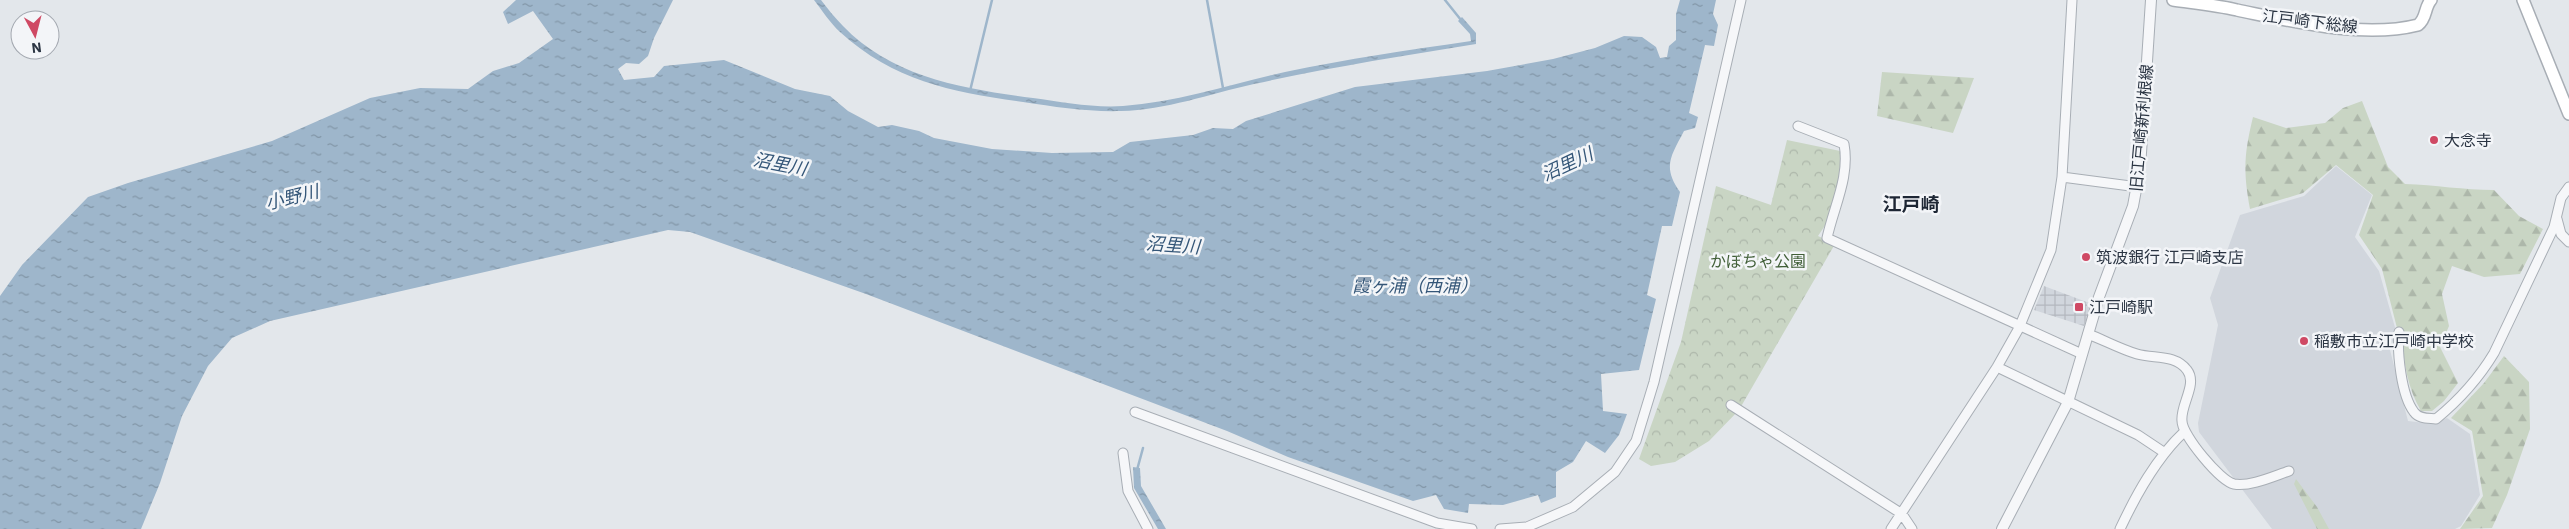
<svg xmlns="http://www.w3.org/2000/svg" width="2569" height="529" font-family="'IBM Plex Sans','Noto Sans JP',sans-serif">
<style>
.built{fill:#d1d6dd}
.industrial{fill:url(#industrial-grid)}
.forest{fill:url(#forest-firs)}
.park{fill:url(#park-crowns)}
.water{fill:url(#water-ripples)}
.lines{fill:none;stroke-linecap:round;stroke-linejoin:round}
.stream{stroke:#9eb6cb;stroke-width:2.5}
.minor-casing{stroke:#a8aeb5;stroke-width:11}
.tertiary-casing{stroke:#a8aeb5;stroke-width:12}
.secondary-casing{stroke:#a8aeb5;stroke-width:14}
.minor{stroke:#f6f7f9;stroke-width:9}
.tertiary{stroke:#f6f7f9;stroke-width:10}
.secondary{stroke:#fff;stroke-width:11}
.poi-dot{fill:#cf4964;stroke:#f3f5f8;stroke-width:2}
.labels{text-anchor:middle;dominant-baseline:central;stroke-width:5;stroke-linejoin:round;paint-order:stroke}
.street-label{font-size:16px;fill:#2b3543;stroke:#f3f5f8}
.poi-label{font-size:16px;fill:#2b3543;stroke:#f3f5f8;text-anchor:start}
.park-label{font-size:16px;fill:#415f38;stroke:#f3f5f8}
.water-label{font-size:18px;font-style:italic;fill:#345678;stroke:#f3f5f8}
.quarter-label{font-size:19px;font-weight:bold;fill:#1d2634;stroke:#f3f5f8}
</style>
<defs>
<pattern id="industrial-grid" width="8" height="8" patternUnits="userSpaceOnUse" patternTransform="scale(1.25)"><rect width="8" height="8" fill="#d1d6dd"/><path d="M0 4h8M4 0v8" fill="none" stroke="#b4b8bf"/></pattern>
<pattern id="forest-firs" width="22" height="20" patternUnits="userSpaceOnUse" patternTransform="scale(1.25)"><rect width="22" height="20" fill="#c9d5c4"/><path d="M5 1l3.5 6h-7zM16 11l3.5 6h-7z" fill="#adb7aa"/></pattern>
<pattern id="park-crowns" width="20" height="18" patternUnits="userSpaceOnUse" patternTransform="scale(1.25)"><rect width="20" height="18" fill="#c9d5c4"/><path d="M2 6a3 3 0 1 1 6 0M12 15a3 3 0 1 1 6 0" fill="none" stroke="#adb7aa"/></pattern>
<pattern id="water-ripples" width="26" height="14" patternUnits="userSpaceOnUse" patternTransform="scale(1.25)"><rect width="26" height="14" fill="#9eb6cb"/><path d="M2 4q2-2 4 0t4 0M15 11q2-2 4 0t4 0" fill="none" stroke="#8195a6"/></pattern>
</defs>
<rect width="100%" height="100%" fill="#e3e7eb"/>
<path class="built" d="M 2336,166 L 2372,195 L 2355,237 L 2379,271 L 2396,331 L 2390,350 L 2408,421 L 2433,424 L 2447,418 L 2470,434 L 2480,495 L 2461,526 L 2455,529 L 2272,529 L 2199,432 L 2198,423 L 2218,325 L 2210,298 L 2240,215 L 2304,196 Z"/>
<path class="industrial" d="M 2044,286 L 2092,304 L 2084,326 L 2034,310 Z"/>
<path class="forest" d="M 1882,72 L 1974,78 L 1953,133 L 1877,116 Z
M 2362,101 L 2388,167 L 2405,184 C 2435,185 2464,190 2494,190 L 2519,216 L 2543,229 L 2520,274 L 2484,277 L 2452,266 L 2442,294 L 2449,326 L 2440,347 L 2458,383 L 2444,401 L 2432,411 L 2421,411 C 2407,387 2402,357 2403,330 L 2397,328 L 2382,269 L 2359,235 L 2373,195 L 2336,165 L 2303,193 L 2250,209 C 2243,171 2244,154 2253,117 L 2286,128 L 2325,123 L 2343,108 Z
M 2504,356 L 2529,382 L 2530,429 L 2507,495 L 2492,528 L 2460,529 L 2483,496 L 2472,431 L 2451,418 L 2484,383 Z
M 2296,479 L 2317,507 L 2329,529 L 2317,529 L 2294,484 Z"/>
<path class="park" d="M 1787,140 L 1845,152 L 1836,209 L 1818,236 L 1835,244 L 1739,410 L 1709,441 L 1675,462 L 1651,466 L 1639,459 L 1681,342 L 1716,186 L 1771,205 Z"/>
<path class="water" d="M 516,0 L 673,0 L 654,38 L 648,56 L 639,64 L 626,63 L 618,69 L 624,80 L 654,77 L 664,66 L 724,60 L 795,89 L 830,96 L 848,111 L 878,127 L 892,125 L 919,131 L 934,138 L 992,149 L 1052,153 L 1113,152 L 1130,142 L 1193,135 L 1213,128 L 1233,129 L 1246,121 L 1355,87 L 1487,71 L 1553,59 L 1595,48 L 1624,36 L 1642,37 L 1656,47 L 1660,58 L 1667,57 L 1669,46 L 1676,40 L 1676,14 L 1680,0 L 1716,0 L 1713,14 L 1718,25 L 1714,46 L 1705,45 L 1689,113 L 1698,117 L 1695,128 L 1684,131 C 1671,156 1662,167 1680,192 L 1672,226 L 1662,226 L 1647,295 L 1656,299 L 1639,370 L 1601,374 L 1603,411 L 1627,414 L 1619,435 L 1605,453 L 1586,441 L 1573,462 L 1556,472 L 1556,497 L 1541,503 L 1538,495 L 1503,505 L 1469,504 L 1468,513 L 1444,509 L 1436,495 L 1413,501 L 1288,457 L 1227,431 L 866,294 L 690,232 L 668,230 L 270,321 L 232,338 L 208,366 L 182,416 L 160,483 L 141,529 L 0,529 L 0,296 L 22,265 L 88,197 L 128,183 L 272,141 L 370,98 L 420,88 L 468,89 L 493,71 L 519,63 L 553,39 L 533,11 L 508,24 L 503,12 Z
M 814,0 L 821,0 C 828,9 835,18 843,26 C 893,78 965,89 1033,98 C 1062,102 1093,108 1123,106 C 1178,102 1232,84 1285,72 C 1347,59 1409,50 1471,41 L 1470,34 L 1458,21 L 1462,17 L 1476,33 L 1476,44 C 1401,56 1327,68 1254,84 C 1209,94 1166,110 1121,111 C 1088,112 1056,107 1023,102 C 953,92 895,82 840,32 C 830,23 822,10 814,0 Z
M 1133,467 L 1140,468 L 1141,486 L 1166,529 L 1158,529 L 1134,488 Z"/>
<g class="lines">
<path class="stream" d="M 1207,0 L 1223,88
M 1445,0 L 1461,20
M 970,91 L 992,0
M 1137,470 L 1143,448"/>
<defs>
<path id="minor" d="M 1798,126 L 1844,144 C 1850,177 1834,206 1827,238 L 2082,354
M 2062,177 L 2138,187
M 2557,219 L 2561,234 L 2569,242
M 2399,332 C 2397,352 2401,395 2414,412 C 2419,419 2428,418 2436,419 C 2458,401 2479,378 2494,353 L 2554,227 L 2561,198 L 2569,187
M 2088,334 C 2104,340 2120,349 2137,354 C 2154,359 2175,354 2187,370 C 2198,384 2180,405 2182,421 C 2182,435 2220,481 2234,484 C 2250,487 2274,476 2289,471
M 1997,367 L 2138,435 L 2165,453
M 1731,405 L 1902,514 L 1912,529
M 1135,412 L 1437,523 L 1472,529
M 1123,453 L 1128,491 L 1148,529
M 1500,529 L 1527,527 L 1573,507 L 1615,472 L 1636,441 L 1654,382 L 1741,0
M 1891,529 L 1997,367 L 2019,328 L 2051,250 L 2062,177 L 2072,0
M 2120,529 C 2136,495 2156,458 2184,432"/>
<path id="tertiary" d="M 2002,529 L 2068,402 L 2099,297 L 2133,206 L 2140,168 L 2151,0"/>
<path id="secondary" d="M 2173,0 C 2194,3 2216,5 2237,10 C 2291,21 2363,39 2418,25 C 2427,18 2424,8 2431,0
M 2523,0 L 2569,114"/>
</defs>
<use href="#minor" class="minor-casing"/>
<use href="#tertiary" class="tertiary-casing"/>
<use href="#secondary" class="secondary-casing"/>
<use href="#minor" class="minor"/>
<use href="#tertiary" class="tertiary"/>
<use href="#secondary" class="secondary"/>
</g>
<g class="poi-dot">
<circle cx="2434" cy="140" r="5"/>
<circle cx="2086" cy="257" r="5"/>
<rect x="2074" y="302" width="10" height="10" rx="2.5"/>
<circle cx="2304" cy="341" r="5"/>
</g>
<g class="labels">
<g class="street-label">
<text transform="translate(2310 21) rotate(7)">江戸崎下総線</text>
<text transform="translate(2141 128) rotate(-85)">旧江戸崎新利根線</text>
</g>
<g class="poi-label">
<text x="2444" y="140">大念寺</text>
<text x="2096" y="257">筑波銀行 江戸崎支店</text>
<text x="2089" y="307">江戸崎駅</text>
<text x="2314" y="341">稲敷市立江戸崎中学校</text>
</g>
<g class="park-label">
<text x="1758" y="261">かぼちゃ公園</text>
</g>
<g class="water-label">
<text transform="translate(780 164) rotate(11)">沼里川</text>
<text transform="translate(1567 164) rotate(-25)">沼里川</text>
<text transform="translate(292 197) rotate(-14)">小野川</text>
<text transform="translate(1173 245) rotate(4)">沼里川</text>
<text x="1415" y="285">霞ヶ浦（西浦）</text>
</g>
<g class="quarter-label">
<text x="1911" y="204">江戸崎</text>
</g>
</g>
<g transform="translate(35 35) rotate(173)"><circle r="24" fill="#f3f5f8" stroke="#a3a8b0"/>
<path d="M0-4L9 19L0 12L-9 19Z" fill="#cf4964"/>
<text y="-8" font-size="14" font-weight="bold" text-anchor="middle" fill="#2b3543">N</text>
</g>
</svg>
